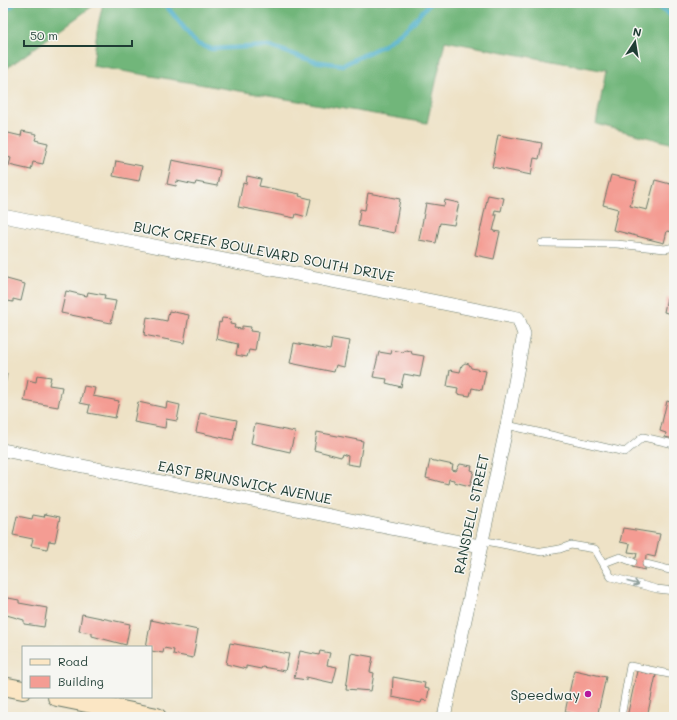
<svg xmlns="http://www.w3.org/2000/svg" width="677" height="720" font-family="Mali,sans-serif">
<style>
.forest{fill:#71b67a;stroke:#487a57}
.lines{fill:none;stroke-linecap:round;stroke-linejoin:round}
.stream{stroke:#4aaec9;stroke-width:4.5}
.building{fill:#f49c93}
.lane-casing{stroke:#677767;stroke-width:8}
.street-casing{stroke:#677767;stroke-width:14}
.secondary-casing{stroke:#677767;stroke-width:20}
.lane{stroke:#fff;stroke-width:7}
.street{stroke:#fff;stroke-width:13}
.secondary{stroke:#fbe6c4;stroke-width:18}
.oneway{stroke:#8f9e9a}
.poi-dot{fill:#b5179e;stroke:#f6f6f2;stroke-width:1.5}
.labels{text-anchor:middle;dominant-baseline:central;stroke-width:3;stroke-linejoin:round;paint-order:stroke}
.street-label{font-size:14px;fill:#1f3d34;stroke:#f6f6f2}
.poi-label{font-size:14px;fill:#1f3d34;stroke:#f6f6f2;text-anchor:end}
</style>
<rect width="100%" height="100%" fill="#f6f6f2"/>
<filter id="ink" filterUnits="userSpaceOnUse"><feTurbulence type="fractalNoise" baseFrequency=".025" numOctaves="2"/><feDisplacementMap in="SourceGraphic" scale="8" xChannelSelector="R" yChannelSelector="G"/><feConvolveMatrix kernelMatrix="1 2 1 2 8 2 1 2 1" color-interpolation-filters="sRGB"/></filter>
<filter id="wash" filterUnits="userSpaceOnUse"><feTurbulence type="fractalNoise" baseFrequency=".012" numOctaves="4" result="noise"/><feDisplacementMap in="SourceGraphic" scale="16" xChannelSelector="R" yChannelSelector="G"/><feGaussianBlur stdDeviation="0.9" result="paint"/><feColorMatrix in="noise" values="0 0 0 0 0 0 0 0 0 0 0 0 0 0 0 0 0 1.4 0 .05"/><feComposite in="paint" operator="in"/></filter>
<g filter="url(#wash)">
<rect width="100%" height="100%" fill="#eee2c6"/>
<path class="forest" d="M 3,3 L 97,3 L 3,71 Z
M 103,3 L 674,3 L 674,144 L 596,124 L 606,71 L 445,41 L 427,123 L 93,66 L 97,30 Z"/>
<g class="lines">
<path class="stream" d="M 164,3 L 197,44 L 212,49 L 269,46 L 313,61 L 343,65 L 384,45 L 409,26 L 430,3
M 654,3 L 674,18
M 3,16 L 7,9 L 15,3"/>
</g>
<g id="blocks">
<path class="building" d="M 22,131 L 37,134 L 35,140 L 48,143 L 43,164 L 33,162 L 31,170 L 9,165 L 11,158 L 3,156 L 4,132 L 21,136 Z
M 498,135 L 542,143 L 539,159 L 534,158 L 531,175 L 492,167 Z
M 172,160 L 220,170 L 217,186 L 196,182 L 195,185 L 177,181 L 176,186 L 167,184 Z
M 116,161 L 142,166 L 139,181 L 113,176 Z
M 611,175 L 637,181 L 630,206 L 647,210 L 655,180 L 674,185 L 674,210 L 673,210 L 671,217 L 674,218 L 674,228 L 673,232 L 667,231 L 664,243 L 613,230 L 618,209 L 603,205 Z
M 247,176 L 261,179 L 259,186 L 300,194 L 299,196 L 311,199 L 307,217 L 296,214 L 295,218 L 238,207 L 243,183 L 246,184 Z
M 368,193 L 400,199 L 394,233 L 358,226 L 360,209 L 365,210 Z
M 488,195 L 504,198 L 501,211 L 495,210 L 494,215 L 497,215 L 493,231 L 500,232 L 494,259 L 475,255 Z
M 445,200 L 459,203 L 454,225 L 440,223 L 436,243 L 419,240 L 426,203 L 444,206 Z
M 3,278 L 25,284 L 21,301 L 13,299 L 13,302 L 3,300 Z
M 66,291 L 87,296 L 88,292 L 105,295 L 104,299 L 116,301 L 111,323 L 61,313 Z
M 667,298 L 674,300 L 674,315 L 664,312 Z
M 169,311 L 189,315 L 184,343 L 144,335 L 147,317 L 167,321 Z
M 222,318 L 231,319 L 230,324 L 235,325 L 234,328 L 242,329 L 242,326 L 251,327 L 250,331 L 258,332 L 255,351 L 249,350 L 247,357 L 236,355 L 238,344 L 216,339 L 219,322 L 221,323 Z
M 332,338 L 349,341 L 344,367 L 336,365 L 334,372 L 290,363 L 294,343 L 330,350 Z
M 392,350 L 403,352 L 406,350 L 411,351 L 412,354 L 424,356 L 420,377 L 404,374 L 401,387 L 386,383 L 387,379 L 373,377 L 379,352 L 391,354 Z
M 465,363 L 469,364 L 471,368 L 486,371 L 482,390 L 472,388 L 470,396 L 457,394 L 458,388 L 447,386 L 450,370 L 460,372 L 462,365 Z
M 3,373 L 7,374 L 4,391 L 3,391 Z
M 37,375 L 51,377 L 49,385 L 62,387 L 58,407 L 24,401 L 28,380 L 36,382 Z
M 84,386 L 95,388 L 93,396 L 119,401 L 115,418 L 88,413 L 90,405 L 80,403 Z
M 667,401 L 674,403 L 674,439 L 665,437 L 666,433 L 660,431 Z
M 138,402 L 166,408 L 167,402 L 180,405 L 177,421 L 166,419 L 165,428 L 134,422 Z
M 200,413 L 237,420 L 233,440 L 196,432 Z
M 255,424 L 295,432 L 290,452 L 251,443 Z
M 317,432 L 363,441 L 359,466 L 347,464 L 348,456 L 342,454 L 341,457 L 314,450 Z
M 430,460 L 453,465 L 452,470 L 456,471 L 460,464 L 472,466 L 471,470 L 474,471 L 470,486 L 454,482 L 454,480 L 449,479 L 448,484 L 426,478 Z
M 45,514 L 60,517 L 55,542 L 49,541 L 47,549 L 31,546 L 33,539 L 13,535 L 17,516 L 32,519 L 33,515 L 44,517 Z
M 623,528 L 660,534 L 655,557 L 646,555 L 645,570 L 632,567 L 634,558 L 636,558 L 637,553 L 628,552 L 630,544 L 620,542 Z
M 3,597 L 19,600 L 19,603 L 47,608 L 44,627 L 24,624 L 24,620 L 3,614 Z
M 82,614 L 130,624 L 126,645 L 92,636 L 92,633 L 79,631 Z
M 151,620 L 198,630 L 193,658 L 173,654 L 174,650 L 164,648 L 163,653 L 151,651 L 151,647 L 146,647 Z
M 230,643 L 289,654 L 285,671 L 262,667 L 261,669 L 246,666 L 246,669 L 226,664 Z
M 300,651 L 319,655 L 320,651 L 330,653 L 327,665 L 337,667 L 333,683 L 306,677 L 306,680 L 294,678 Z
M 351,653 L 373,657 L 370,672 L 374,673 L 371,691 L 346,689 Z
M 574,670 L 606,677 L 597,717 L 588,717 L 565,712 Z
M 637,671 L 656,675 L 647,717 L 627,717 Z
M 393,677 L 425,683 L 424,688 L 429,689 L 427,701 L 422,700 L 421,703 L 392,697 Z"/>
</g>
</g>
<g filter="url(#ink)">
<use href="#blocks" fill-opacity="0" stroke="#677767" stroke-width="1"/>
<g class="lines">
<defs>
<path id="lane" d="M 542,243 L 617,244 L 665,249 L 674,247
M 507,425 L 625,452 L 643,437 L 674,444
M 481,540 L 542,552 L 560,549 L 571,545 L 595,549 L 611,577 L 657,589 L 674,591
M 604,563 L 620,557 L 633,562
M 646,564 L 674,571
M 621,717 L 630,666 L 674,675"/>
<path id="street" d="M 3,216 L 518,318 L 524,334 L 507,425 L 444,717
M 3,450 L 480,546"/>
<path id="secondary" d="M 3,686 L 23,690
M 57,697 L 157,717"/>
</defs>
<use href="#lane" class="lane-casing"/>
<use href="#street" class="street-casing"/>
<use href="#secondary" class="secondary-casing"/>
<use href="#lane" class="lane"/>
<use href="#street" class="street"/>
<use href="#secondary" class="secondary"/>
</g>
<defs><path id="oneway-shaft" d="M-6 0H5M1.5-3L5.5 0L1.5 3" fill="none" stroke-width="1.6" stroke-linecap="round" stroke-linejoin="round"/></defs>
<use class="oneway" href="#oneway-shaft" transform="translate(633 583) rotate(15)"/>
</g>
<circle class="poi-dot" cx="588" cy="694" r="4"/>
<g class="labels">
<g class="street-label">
<text transform="translate(264 251) rotate(11)">BUCK CREEK BOULEVARD SOUTH DRIVE</text>
<text transform="translate(245 482) rotate(11)">EAST BRUNSWICK AVENUE</text>
<text transform="translate(471 514) rotate(-78)">RANSDELL STREET</text>
</g>
<g class="poi-label">
<text x="580" y="694">Speedway</text>
</g>
</g>
<rect width="677" height="720" fill="none" stroke="#f6f6f2" stroke-width="16"/>
<rect x="22" y="646" width="130" height="52" fill="#f6f6f2" stroke="#a0aca6"/>
<rect x="30" y="659" width="20" height="6" fill="#fbe6c4" stroke="#a0aca6"/>
<text x="58" y="666" font-size="12" fill="#1f3d34">Road</text>
<rect x="30" y="676" width="20" height="12" fill="#f49c93" stroke="#a0aca6"/>
<text x="58" y="686" font-size="12" fill="#1f3d34">Building</text>
<g transform="translate(635 42) rotate(12)" stroke="#f6f6f2" stroke-width="3" paint-order="stroke">
<path d="M0-3L7 15L0 10L-7 15Z" fill="#1f3d34"/>
<text y="-6" font-size="11" font-weight="bold" text-anchor="middle" fill="#1f3d34">N</text>
</g>
<path d="M24 40v6h108v-6" fill="none" stroke="#1f3d34" stroke-width="2"/>
<text x="30" y="40" font-size="12" fill="#1f3d34" stroke="#f6f6f2" stroke-width="3" paint-order="stroke">50 m</text>
</svg>
